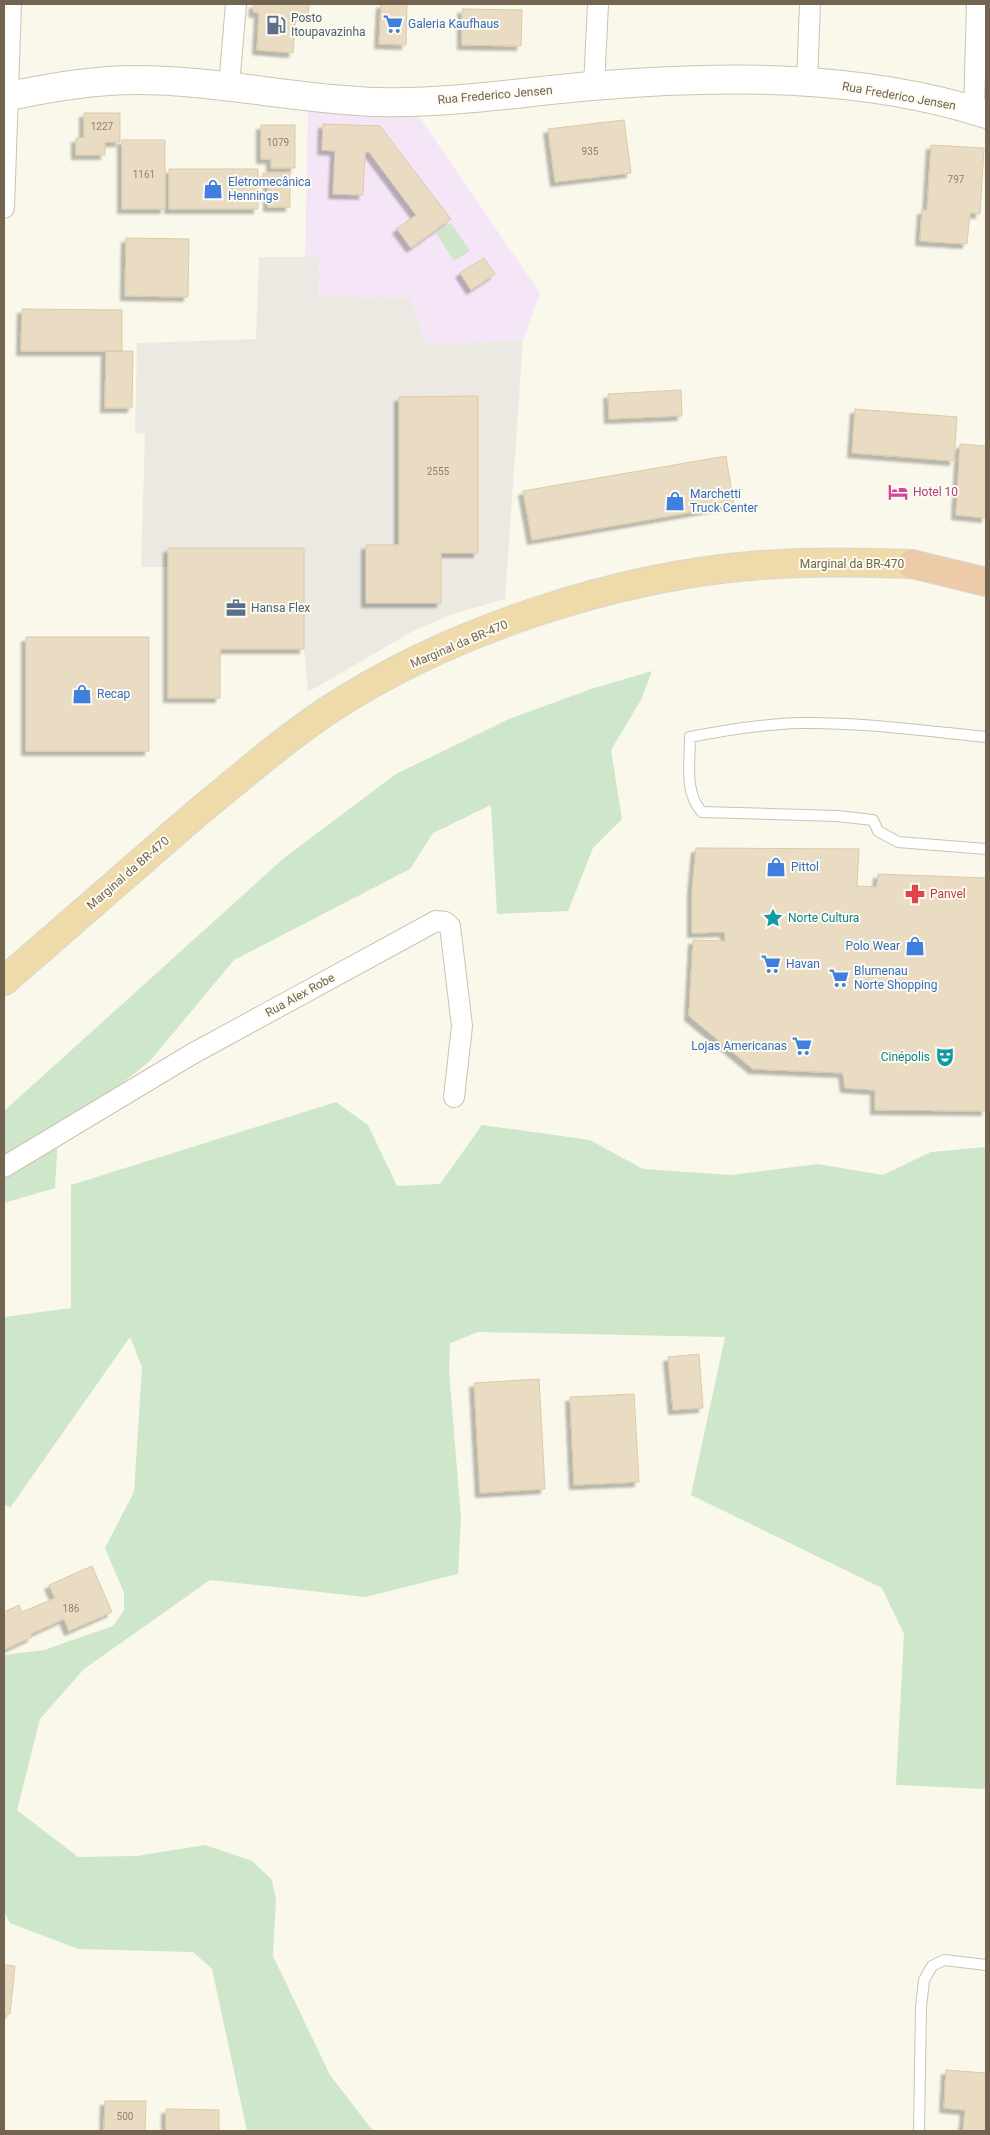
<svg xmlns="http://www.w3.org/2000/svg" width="990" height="2135" font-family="Roboto,sans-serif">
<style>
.industrial{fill:#ece9e2}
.education{fill:#f5e6f7}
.green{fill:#cee6c9}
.building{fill:#eadcc2;stroke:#ddc9a7;filter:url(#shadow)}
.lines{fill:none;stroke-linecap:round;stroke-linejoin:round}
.service-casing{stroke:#cbc3b1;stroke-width:12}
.minor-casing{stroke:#cbc3b1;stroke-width:22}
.secondary-casing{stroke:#cdc4ae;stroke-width:30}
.trunk-casing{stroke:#dad7d2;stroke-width:30}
.motorway-casing{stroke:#dad7d2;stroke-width:30}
.service{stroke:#fff;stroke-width:10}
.minor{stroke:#fff;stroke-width:20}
.secondary{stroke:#fff;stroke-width:28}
.trunk{stroke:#efdaa9;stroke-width:28}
.motorway{stroke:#edcba8;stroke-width:28}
.labels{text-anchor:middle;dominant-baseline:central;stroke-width:4;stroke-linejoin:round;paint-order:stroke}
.number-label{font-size:10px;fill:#90826c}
.service-label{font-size:12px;fill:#4e5e75;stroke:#fdfbf0;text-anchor:start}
.shop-label{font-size:12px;fill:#366cbe;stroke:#fdfbf0;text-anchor:start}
.street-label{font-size:12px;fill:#726450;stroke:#fdfbf0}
.hotel-label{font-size:12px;fill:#b23c85;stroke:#fdfbf0;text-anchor:start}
.health-label{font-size:12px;fill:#be3a42;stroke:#fdfbf0;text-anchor:start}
.culture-label{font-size:12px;fill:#0d838f;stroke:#fdfbf0;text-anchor:start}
</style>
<defs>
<filter id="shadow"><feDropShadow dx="-4.5" dy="4.5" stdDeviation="1" flood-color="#0004"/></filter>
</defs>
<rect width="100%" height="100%" fill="#faf8ea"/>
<path class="industrial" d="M 259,257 L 320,257 L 318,295 L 410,298 L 426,344 L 523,340 L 505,599 L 453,614 L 415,630 L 308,692 L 304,649 L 304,549 L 168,548 L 168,567 L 141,567 L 145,434 L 135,433 L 137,343 L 256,339 Z"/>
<path class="education" d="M 308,110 L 416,112 L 540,293 L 523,340 L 426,344 L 410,298 L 318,295 L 320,257 L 305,257 Z"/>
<path class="green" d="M 451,223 L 470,251 L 454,261 L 436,233 Z
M 652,671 L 641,700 L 611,750 L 622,819 L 593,848 L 568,911 L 497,914 L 491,805 L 433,833 L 410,869 L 234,960 L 150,1061 L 58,1134 L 55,1188 L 4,1203 L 4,1111 L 284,858 L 396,774 L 509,719 L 591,689 Z
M 336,1102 L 368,1125 L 397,1186 L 440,1184 L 482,1125 L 590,1140 L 643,1169 L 731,1175 L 818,1164 L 883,1175 L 931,1152 L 986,1147 L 986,1789 L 896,1785 L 904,1634 L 882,1588 L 691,1495 L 725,1337 L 478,1332 L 450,1343 L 449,1371 L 461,1518 L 458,1574 L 365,1597 L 210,1580 L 84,1669 L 40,1719 L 17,1810 L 78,1857 L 137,1856 L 205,1845 L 252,1861 L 272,1880 L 276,1900 L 273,1956 L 330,2075 L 373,2131 L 247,2131 L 212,1969 L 193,1952 L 78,1949 L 10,1923 L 4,1912 L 4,1655 L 44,1650 L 113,1626 L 124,1610 L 124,1593 L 105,1548 L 134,1492 L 142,1367 L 130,1337 L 10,1508 L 4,1504 L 4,1317 L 71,1308 L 71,1185 Z"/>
<path class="building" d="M 254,4 L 309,4 L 308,16 L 296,15 L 293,53 L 257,50 L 259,13 L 253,12 Z
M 381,4 L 407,4 L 406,45 L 379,44 Z
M 462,9 L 522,10 L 521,46 L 462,45 Z
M 84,113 L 120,113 L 120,142 L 105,142 L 105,155 L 76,155 L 76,138 L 84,138 Z
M 624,120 L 631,173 L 555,182 L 548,129 Z
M 323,124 L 380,126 L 451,219 L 411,248 L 397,229 L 416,215 L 369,152 L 365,152 L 363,195 L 333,194 L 335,151 L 322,150 Z
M 261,125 L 295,125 L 295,168 L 271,168 L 271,159 L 261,159 Z
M 122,140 L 165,140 L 165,209 L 122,209 Z
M 931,145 L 984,148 L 980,214 L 970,213 L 967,244 L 920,241 L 922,210 L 927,210 Z
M 169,169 L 258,169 L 258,209 L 169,209 Z
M 263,173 L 290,173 L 290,207 L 268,207 L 268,181 L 263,181 Z
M 126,238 L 189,239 L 188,297 L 125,296 Z
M 484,258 L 495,274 L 471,290 L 460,273 Z
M 22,309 L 122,310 L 122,351 L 21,351 Z
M 106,351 L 133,351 L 132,408 L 105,408 Z
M 681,390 L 682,416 L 609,419 L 608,394 Z
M 478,396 L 478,553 L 441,553 L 441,603 L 366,603 L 366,545 L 399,545 L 399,397 Z
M 855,409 L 957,417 L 954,461 L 852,453 Z
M 960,444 L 986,446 L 986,518 L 956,515 Z
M 726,456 L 734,505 L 532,540 L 523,491 Z
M 168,548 L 304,548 L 304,649 L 220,649 L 220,698 L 168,698 Z
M 26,637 L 149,637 L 149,751 L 26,751 Z
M 696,848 L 859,849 L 857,886 L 877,887 L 878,874 L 986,878 L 986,1111 L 875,1110 L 875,1090 L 845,1088 L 843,1073 L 753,1069 L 689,1016 L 693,940 L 725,941 L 725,932 L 692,933 L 692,890 Z
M 699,1354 L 703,1408 L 673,1410 L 668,1357 Z
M 539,1379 L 545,1489 L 480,1493 L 474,1383 Z
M 634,1394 L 639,1482 L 574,1485 L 570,1397 Z
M 92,1566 L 112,1612 L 69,1631 L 64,1619 L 31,1634 L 32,1637 L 4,1650 L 4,1612 L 19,1605 L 22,1612 L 55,1598 L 49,1585 Z
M 4,1965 L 15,1966 L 10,2014 L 4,2014 Z
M 946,2070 L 986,2073 L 986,2131 L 963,2131 L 965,2110 L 944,2108 Z
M 105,2101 L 146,2101 L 145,2131 L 104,2131 Z
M 166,2109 L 219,2110 L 219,2131 L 166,2131 Z"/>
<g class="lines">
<defs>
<path id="service" d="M 986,737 C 925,731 862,722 800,723 C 763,724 726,730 690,737 C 690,762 684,793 702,812 L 837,816 L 873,820 L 878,831 L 898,842 L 986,849
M 919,2131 L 921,2007 L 924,1980 L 932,1966 L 944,1960 L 986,1965"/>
<path id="minor" d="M 807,82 L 810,4
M 229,86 L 236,4
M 594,86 L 598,4
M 974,110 L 977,4
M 4,208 L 11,4
M 4,1167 L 192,1054 L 436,921 L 445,922 L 450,926 L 462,1026 L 454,1097"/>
<path id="secondary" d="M 4,97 C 48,88 92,80 137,80 C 218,80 298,100 379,102 C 450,104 521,92 592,86 C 722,75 861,74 986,114"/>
<path id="trunk" d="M 4,981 C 68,925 132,869 196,814 C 239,779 281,742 327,711 C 448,631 616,576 761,565 C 812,561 862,562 912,564"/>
<path id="motorway" d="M 912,564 L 986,582"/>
</defs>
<use href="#service" class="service-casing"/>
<use href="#minor" class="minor-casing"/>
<use href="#secondary" class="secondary-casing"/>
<use href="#trunk" class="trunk-casing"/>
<use href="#motorway" class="motorway-casing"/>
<use href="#service" class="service"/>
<use href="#minor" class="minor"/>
<use href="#secondary" class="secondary"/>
<use href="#trunk" class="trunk"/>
<use href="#motorway" class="motorway"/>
</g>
<defs>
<symbol id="supermarket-bare" viewBox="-9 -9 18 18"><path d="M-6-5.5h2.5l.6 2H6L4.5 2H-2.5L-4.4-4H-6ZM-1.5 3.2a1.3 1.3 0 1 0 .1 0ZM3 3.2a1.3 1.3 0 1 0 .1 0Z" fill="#3f7fe0" stroke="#fdfbf0" stroke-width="2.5" paint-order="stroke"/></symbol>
<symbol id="fuel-bare" viewBox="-9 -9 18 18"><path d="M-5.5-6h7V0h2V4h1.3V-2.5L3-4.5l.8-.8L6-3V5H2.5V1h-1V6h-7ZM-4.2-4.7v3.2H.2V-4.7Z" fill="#5c6f8a" stroke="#fdfbf0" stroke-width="2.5" paint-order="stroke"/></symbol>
<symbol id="shop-bare" viewBox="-9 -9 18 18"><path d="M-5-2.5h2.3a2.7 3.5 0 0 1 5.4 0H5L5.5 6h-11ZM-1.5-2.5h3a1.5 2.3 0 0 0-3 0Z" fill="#3f7fe0" stroke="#fdfbf0" stroke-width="2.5" paint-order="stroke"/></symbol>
<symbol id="hotel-bare" viewBox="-9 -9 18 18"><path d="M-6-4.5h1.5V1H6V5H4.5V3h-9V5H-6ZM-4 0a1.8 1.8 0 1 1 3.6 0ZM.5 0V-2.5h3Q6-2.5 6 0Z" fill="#d1479c" stroke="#fdfbf0" stroke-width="2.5" paint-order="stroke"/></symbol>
<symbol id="office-bare" viewBox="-9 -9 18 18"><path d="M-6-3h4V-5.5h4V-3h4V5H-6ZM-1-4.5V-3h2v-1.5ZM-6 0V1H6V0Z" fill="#5c6f8a" stroke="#fdfbf0" stroke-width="2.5" paint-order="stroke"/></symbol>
<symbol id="pharmacy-bare" viewBox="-9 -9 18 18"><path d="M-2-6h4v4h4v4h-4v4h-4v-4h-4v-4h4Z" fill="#e0444e" stroke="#fdfbf0" stroke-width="2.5" paint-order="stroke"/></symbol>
<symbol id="sight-bare" viewBox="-9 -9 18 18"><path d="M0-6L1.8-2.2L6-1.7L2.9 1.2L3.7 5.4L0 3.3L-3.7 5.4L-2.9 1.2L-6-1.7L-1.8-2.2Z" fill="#0f9aa8" stroke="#fdfbf0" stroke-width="2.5" paint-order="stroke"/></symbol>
<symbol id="theatre-bare" viewBox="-9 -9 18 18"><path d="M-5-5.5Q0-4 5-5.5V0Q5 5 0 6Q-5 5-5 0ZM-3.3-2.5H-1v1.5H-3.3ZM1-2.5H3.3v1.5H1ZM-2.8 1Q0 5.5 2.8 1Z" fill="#0f9aa8" stroke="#fdfbf0" stroke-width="2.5" paint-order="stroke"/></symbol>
</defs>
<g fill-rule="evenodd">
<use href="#supermarket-bare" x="379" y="10" width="28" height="28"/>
<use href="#fuel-bare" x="262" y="11" width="28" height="28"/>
<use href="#shop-bare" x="199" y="175" width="28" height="28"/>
<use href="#hotel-bare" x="884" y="478" width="28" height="28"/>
<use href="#shop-bare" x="661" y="487" width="28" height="28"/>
<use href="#office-bare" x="222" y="594" width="28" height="28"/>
<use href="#shop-bare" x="68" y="680" width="28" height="28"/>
<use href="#shop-bare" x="762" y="853" width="28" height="28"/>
<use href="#pharmacy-bare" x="901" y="880" width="28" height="28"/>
<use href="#sight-bare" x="759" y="904" width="28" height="28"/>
<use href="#shop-bare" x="901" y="932" width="28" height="28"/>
<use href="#supermarket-bare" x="757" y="950" width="28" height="28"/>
<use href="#supermarket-bare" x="825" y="964" width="28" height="28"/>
<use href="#supermarket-bare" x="788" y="1032" width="28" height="28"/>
<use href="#theatre-bare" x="931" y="1043" width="28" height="28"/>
</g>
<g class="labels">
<g class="number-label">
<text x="102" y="126">1227</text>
<text x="278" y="142">1079</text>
<text x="590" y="151">935</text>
<text x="144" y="174">1161</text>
<text x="956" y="179">797</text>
<text x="438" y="471">2555</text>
<text x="71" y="1608">186</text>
<text x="125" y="2116">500</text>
</g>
<g class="service-label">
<text x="291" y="18">Posto<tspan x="291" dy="14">Itoupavazinha</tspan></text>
<text x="251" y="608">Hansa Flex</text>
</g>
<g class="shop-label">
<text x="408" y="24">Galeria Kaufhaus</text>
<text x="228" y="182">Eletromecânica<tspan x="228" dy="14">Hennings</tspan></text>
<text x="690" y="494">Marchetti<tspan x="690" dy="14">Truck Center</tspan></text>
<text x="97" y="694">Recap</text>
<text x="791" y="867">Pittol</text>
<text x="900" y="946" text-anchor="end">Polo Wear</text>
<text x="786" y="964">Havan</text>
<text x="854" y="971">Blumenau<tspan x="854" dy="14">Norte Shopping</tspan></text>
<text x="787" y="1046" text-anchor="end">Lojas Americanas</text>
</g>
<g class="street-label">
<text transform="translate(495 95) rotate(-5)">Rua Frederico Jensen</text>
<text transform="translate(899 96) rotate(10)">Rua Frederico Jensen</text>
<text x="852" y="564">Marginal da BR-470</text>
<text transform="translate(459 644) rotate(-23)">Marginal da BR-470</text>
<text transform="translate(128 873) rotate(-41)">Marginal da BR-470</text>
<text transform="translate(300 995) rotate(-29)">Rua Alex Robe</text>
</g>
<g class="hotel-label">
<text x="913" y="492">Hotel 10</text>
</g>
<g class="health-label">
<text x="930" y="894">Panvel</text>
</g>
<g class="culture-label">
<text x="788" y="918">Norte Cultura</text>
<text x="930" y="1057" text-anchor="end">Cinépolis</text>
</g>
</g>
<rect width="990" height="2135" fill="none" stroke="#726450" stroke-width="10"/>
</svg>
